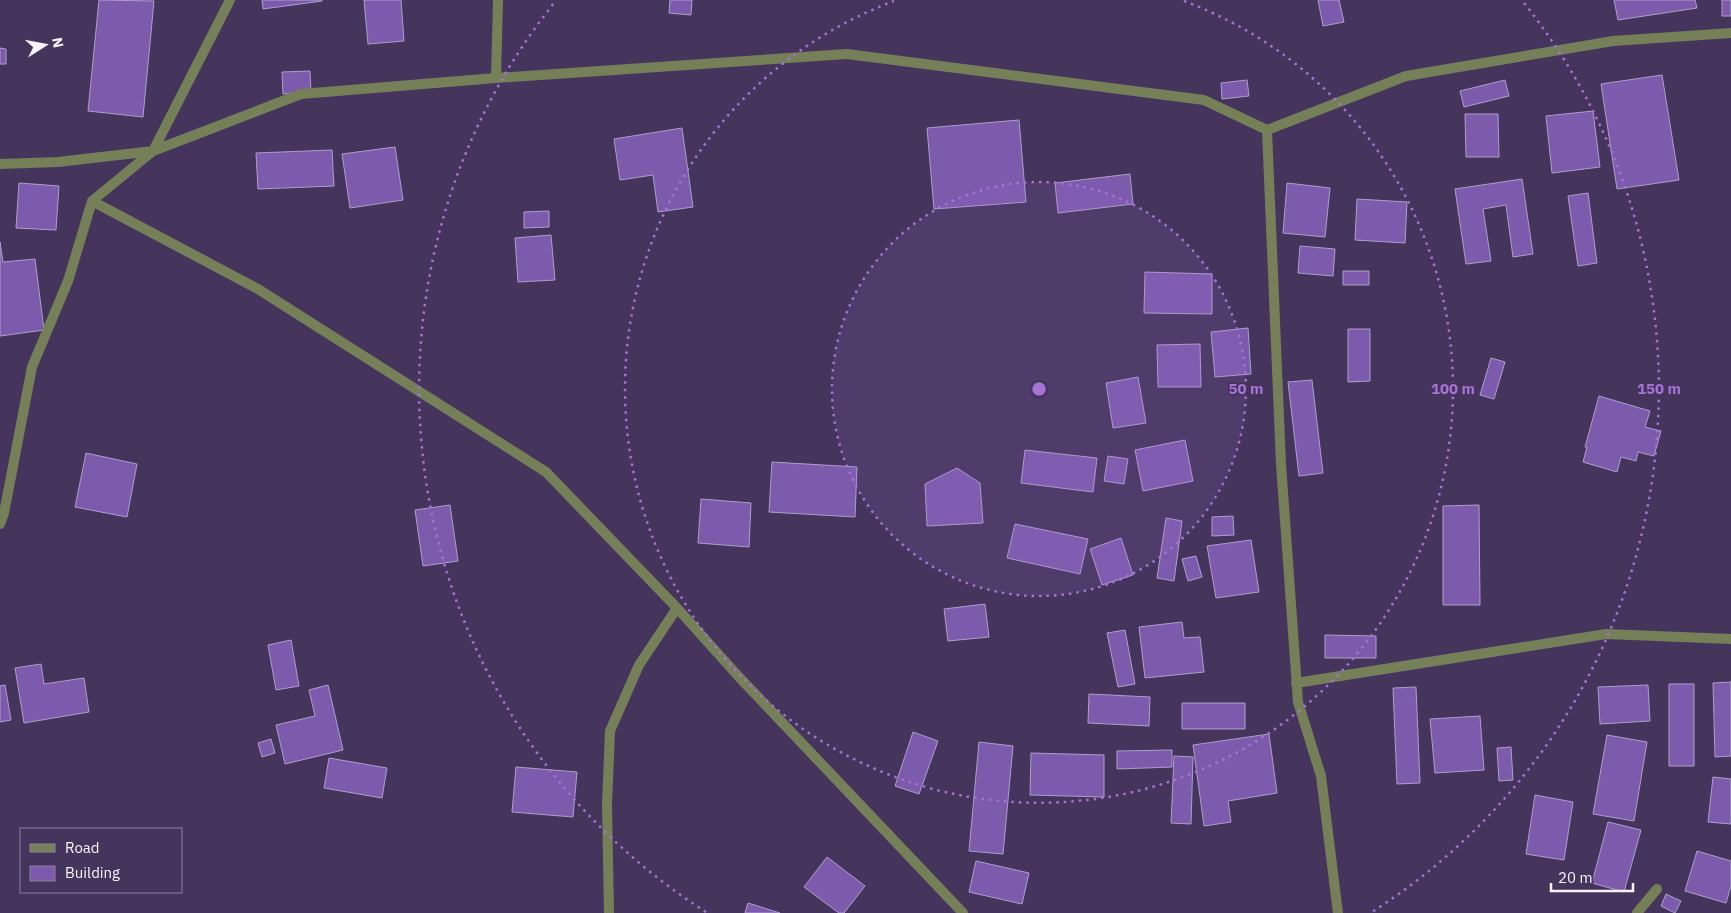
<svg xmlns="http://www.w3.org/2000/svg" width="1731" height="913" font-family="'IBM Plex Sans',sans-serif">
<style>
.building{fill:#7c5bac;stroke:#af9ecd}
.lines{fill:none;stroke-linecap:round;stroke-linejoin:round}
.minor{stroke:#758059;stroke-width:10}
.ring{fill:none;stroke:#a672d5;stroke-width:2.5;stroke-dasharray:2.5 5}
.centre{fill:#a672d5;stroke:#45355d;stroke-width:2.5}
.ring-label{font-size:15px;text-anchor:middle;font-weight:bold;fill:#a672d5;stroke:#45355d;stroke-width:4;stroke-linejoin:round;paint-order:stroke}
</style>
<rect width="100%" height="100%" fill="#45355d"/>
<path class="building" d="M 99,0 L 154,1 L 143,117 L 88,111 Z
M 262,0 L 322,0 L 322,1 L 263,9 Z
M 364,0 L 401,0 L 404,41 L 368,44 Z
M 670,0 L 692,0 L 691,15 L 669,13 Z
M 1318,0 L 1339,0 L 1344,22 L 1323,26 Z
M 1614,0 L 1695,0 L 1697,8 L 1618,20 Z
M 1722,0 L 1731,0 L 1731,16 L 1722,16 Z
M 0,48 L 6,49 L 6,64 L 0,64 Z
M 310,71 L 311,92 L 283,94 L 282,72 Z
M 1662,75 L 1679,180 L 1617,189 L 1601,84 Z
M 1247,80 L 1249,96 L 1222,99 L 1221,83 Z
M 1505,80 L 1509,96 L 1464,107 L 1460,91 Z
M 1593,111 L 1600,167 L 1552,173 L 1546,116 Z
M 1465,114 L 1498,114 L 1499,157 L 1466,157 Z
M 1019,120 L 1026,202 L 934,209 L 927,128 Z
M 682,128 L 693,207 L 658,212 L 653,175 L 620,180 L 614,139 Z
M 395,147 L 403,200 L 350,208 L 342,154 Z
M 332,150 L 334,186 L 258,189 L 256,153 Z
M 1130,174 L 1133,204 L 1058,213 L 1055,183 Z
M 1522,179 L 1533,254 L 1513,257 L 1506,205 L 1483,209 L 1491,261 L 1466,264 L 1455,189 Z
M 19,183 L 59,186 L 56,230 L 16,228 Z
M 1287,183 L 1330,188 L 1325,237 L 1283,233 Z
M 1588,193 L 1597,263 L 1578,266 L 1568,196 Z
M 1357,199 L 1407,202 L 1405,243 L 1355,240 Z
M 549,211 L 549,227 L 524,228 L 524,212 Z
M 551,235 L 555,280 L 518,282 L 515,238 Z
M 0,242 L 3,262 L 35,259 L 44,330 L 0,336 Z
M 1300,246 L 1335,249 L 1333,276 L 1298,273 Z
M 1343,271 L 1369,271 L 1369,285 L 1343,285 Z
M 1145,272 L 1212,274 L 1212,314 L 1144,313 Z
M 1248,328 L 1251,374 L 1215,377 L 1211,332 Z
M 1348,329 L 1370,329 L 1370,381 L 1348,382 Z
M 1200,344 L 1201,387 L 1158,387 L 1157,345 Z
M 1491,358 L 1505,362 L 1494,399 L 1480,395 Z
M 1138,377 L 1146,423 L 1113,428 L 1106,383 Z
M 1312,380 L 1323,473 L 1299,476 L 1288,382 Z
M 1599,396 L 1650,411 L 1645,427 L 1661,431 L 1654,456 L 1638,452 L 1636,461 L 1621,457 L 1617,472 L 1583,462 L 1587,447 L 1585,447 Z
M 1185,440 L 1193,481 L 1143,491 L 1135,450 Z
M 1025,450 L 1097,458 L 1093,492 L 1021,483 Z
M 86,453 L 137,464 L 127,517 L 75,507 Z
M 1108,456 L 1128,459 L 1124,484 L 1104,481 Z
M 772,462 L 857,467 L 855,517 L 769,512 Z
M 957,468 L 980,483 L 983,523 L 927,526 L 925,484 Z
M 701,499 L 751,503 L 749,547 L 698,543 Z
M 450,505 L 458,561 L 423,566 L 415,510 Z
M 1479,505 L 1480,605 L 1443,605 L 1443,506 Z
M 1233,516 L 1234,535 L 1212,536 L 1212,517 Z
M 1166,518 L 1182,521 L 1174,581 L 1157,578 Z
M 1015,524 L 1088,539 L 1080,574 L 1007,558 Z
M 1121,538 L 1133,575 L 1102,585 L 1090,549 Z
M 1251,540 L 1259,592 L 1216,598 L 1207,546 Z
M 1196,556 L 1202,577 L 1188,581 L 1182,559 Z
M 985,604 L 989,637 L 948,641 L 944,609 Z
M 1182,622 L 1184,638 L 1200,637 L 1204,672 L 1145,678 L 1139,627 Z
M 1125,630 L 1135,684 L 1118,687 L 1107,633 Z
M 1325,635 L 1376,636 L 1376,658 L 1325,658 Z
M 291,640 L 299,686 L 276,690 L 268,645 Z
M 41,664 L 44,684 L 84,678 L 89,712 L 24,723 L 15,668 Z
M 1731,682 L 1731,756 L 1715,757 L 1713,683 Z
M 1669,684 L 1694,684 L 1694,766 L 1669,766 Z
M 5,685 L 11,720 L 0,722 L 0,686 Z
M 328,685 L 343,750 L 285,764 L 276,725 L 315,716 L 309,690 Z
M 1648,685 L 1650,721 L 1600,724 L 1598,687 Z
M 1416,687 L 1420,783 L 1397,784 L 1393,688 Z
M 1089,694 L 1150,697 L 1149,726 L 1088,723 Z
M 1182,703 L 1245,703 L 1245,729 L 1182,729 Z
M 1480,716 L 1484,770 L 1435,773 L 1430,719 Z
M 913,732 L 938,741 L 919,794 L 895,786 Z
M 1269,734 L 1277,793 L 1228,801 L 1231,822 L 1204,826 L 1193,745 Z
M 1607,735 L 1647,742 L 1634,821 L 1593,814 Z
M 271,739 L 275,753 L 262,757 L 258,743 Z
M 979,742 L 1013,746 L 1003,854 L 969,851 Z
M 1511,747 L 1513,780 L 1499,781 L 1497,748 Z
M 1172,750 L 1172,767 L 1117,769 L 1117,751 Z
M 1031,753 L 1104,755 L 1104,797 L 1030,795 Z
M 1174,756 L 1193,757 L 1191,824 L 1171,823 Z
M 329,758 L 387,768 L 382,798 L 324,788 Z
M 516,767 L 577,772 L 573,817 L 512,812 Z
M 1713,777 L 1731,779 L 1731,824 L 1708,822 Z
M 1535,795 L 1573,802 L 1564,860 L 1526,854 Z
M 1608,822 L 1641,830 L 1624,892 L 1592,883 Z
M 1697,851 L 1731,861 L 1731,886 L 1726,903 L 1685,891 Z
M 827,857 L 865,886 L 844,913 L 839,913 L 804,887 Z
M 976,861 L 1029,873 L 1022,904 L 969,892 Z
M 1666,894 L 1681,901 L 1675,913 L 1661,906 Z
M 748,903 L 780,913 L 745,913 Z"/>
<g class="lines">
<path class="minor" d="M 496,78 L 498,0
M 1267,130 L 1281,464 L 1298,702 L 1321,776 L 1338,913
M 0,164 L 58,162 L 153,151 L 301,94 L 496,78 L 847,54 L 1204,100 L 1267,130 L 1406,76 L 1613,41 L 1731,33
M 92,201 L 258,289 L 546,472 L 677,608 L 739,677 L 963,913
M 0,524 L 4,513 L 32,367 L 68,281 L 92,201 L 153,151 L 230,0
M 1296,683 L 1606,634 L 1731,639
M 609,913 L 607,804 L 610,731 L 639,665 L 677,608
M 1637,913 L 1657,889"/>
</g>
<circle cx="1039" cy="389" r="207" fill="#a672d5" fill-opacity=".12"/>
<g class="ring">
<circle cx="1039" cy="389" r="207"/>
<path d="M1184 1A414 414 0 1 1 894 1"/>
<path d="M706 912A620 620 0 0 1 554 3M1524 3A620 620 0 0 1 1372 912"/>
</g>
<circle cx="1039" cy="389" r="8" class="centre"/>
<g class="ring-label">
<text x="1246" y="394">50 m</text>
<text x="1453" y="394">100 m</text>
<text x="1659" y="394">150 m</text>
</g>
<rect x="20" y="828" width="162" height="65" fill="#45355d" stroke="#8c819d"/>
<rect x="30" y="844" width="25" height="8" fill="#758059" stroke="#8c819d"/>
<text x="65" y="853" font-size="15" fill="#f6f3fd">Road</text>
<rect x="30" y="866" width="25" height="15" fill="#7c5bac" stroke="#8c819d"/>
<text x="65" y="878" font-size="15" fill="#f6f3fd">Building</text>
<g transform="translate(45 45) rotate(79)" stroke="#45355d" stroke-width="4" paint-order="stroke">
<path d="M0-4L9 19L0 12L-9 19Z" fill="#f6f3fd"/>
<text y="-8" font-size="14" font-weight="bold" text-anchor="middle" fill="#f6f3fd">N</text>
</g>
<path d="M1551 883v8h82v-8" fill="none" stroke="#f6f3fd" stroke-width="2.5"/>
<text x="1558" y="883" font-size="15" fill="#f6f3fd" stroke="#45355d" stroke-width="4" paint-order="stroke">20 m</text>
</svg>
